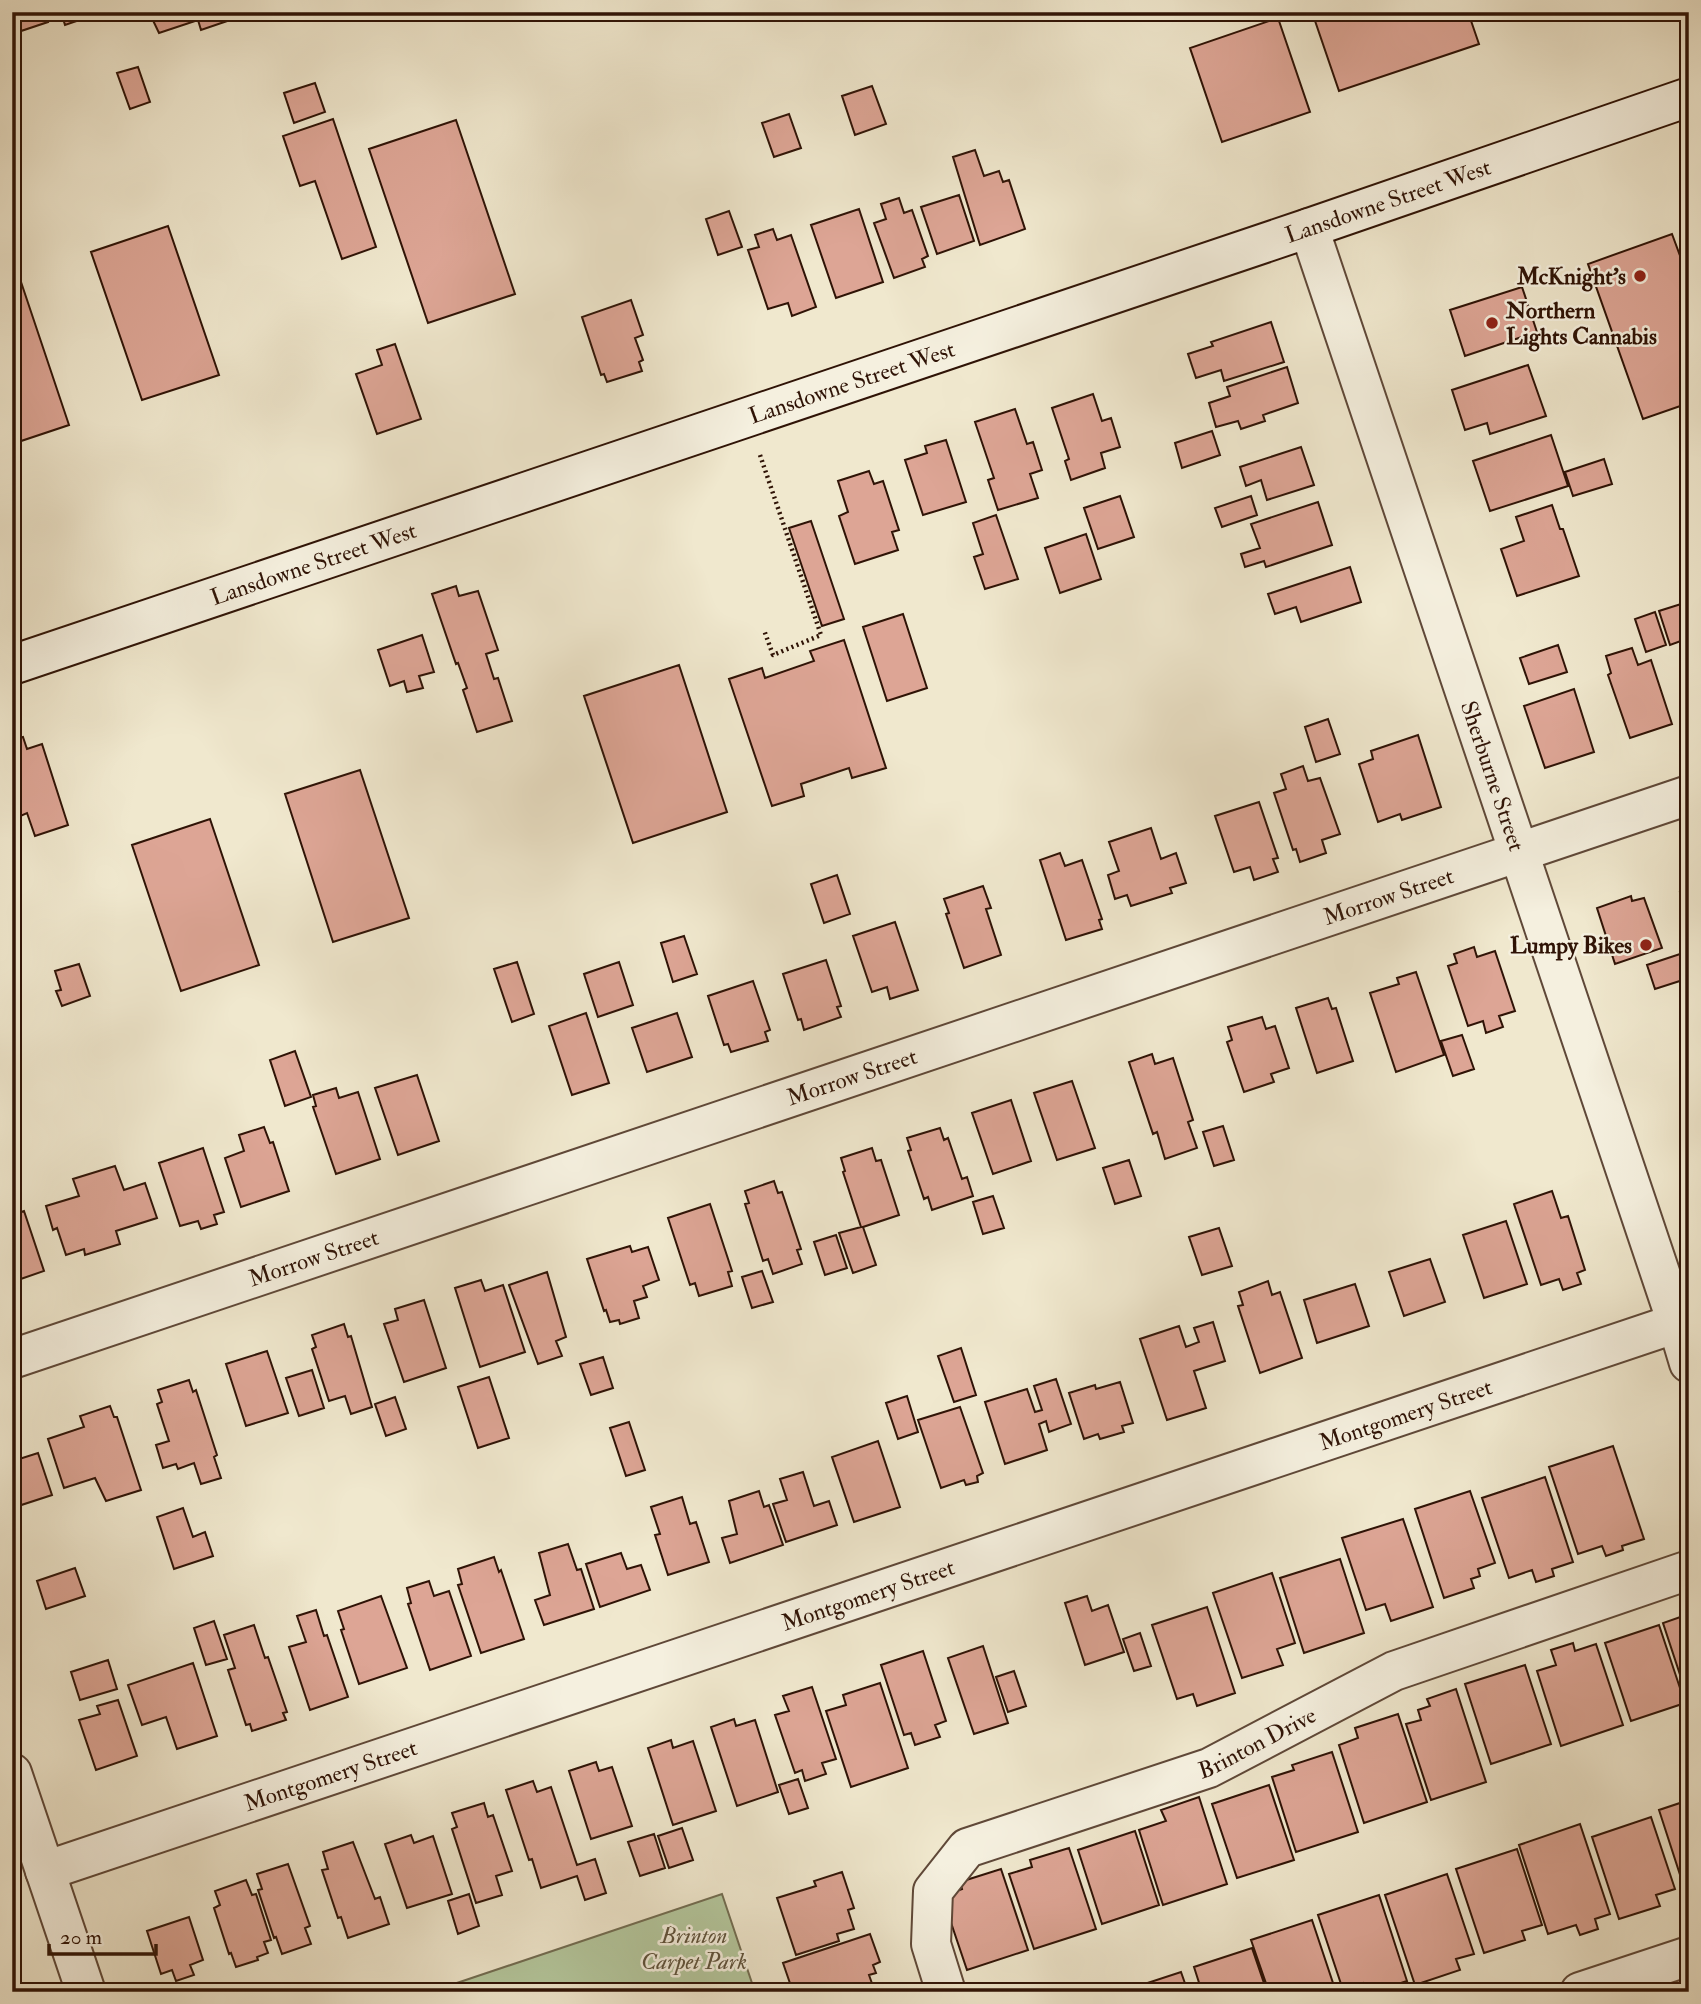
<svg xmlns="http://www.w3.org/2000/svg" width="1701" height="2004" font-family="'IM FELL Double Pica',serif">
<style>
.green{fill:#b4c79d;stroke:#726d52;stroke-width:2}
.building{fill:#dda595;stroke:#2f1306;stroke-width:2}
.lines{fill:none;stroke-linecap:round;stroke-linejoin:round}
.street-casing{stroke:#5f4838;stroke-width:42}
.secondary-casing{stroke:#2f1306;stroke-width:42}
.path{stroke:#2f1306;stroke-width:4.5;stroke-dasharray:2 3.5;stroke-linecap:butt}
.street{stroke:#f5f0df;stroke-width:38}
.secondary{stroke:#f5f0df;stroke-width:38}
.poi-dot{fill:#8f2418;stroke:#f5f0df;stroke-width:2.5}
.labels{text-anchor:middle;dominant-baseline:central;stroke-width:5;stroke-linejoin:round;paint-order:stroke}
.street-label{font-size:23px;fill:#2f1306;stroke:#f5f0df}
.poi-label{font-size:23px;font-weight:bold;fill:#2f1306;stroke:#f5f0df;text-anchor:end}
.park-label{font-size:23px;font-style:italic;fill:#5e523b;stroke:#f5f0df}
</style>
<rect width="100%" height="100%" fill="#f0e8ce"/>
<filter id="stains"><feTurbulence type="fractalNoise" baseFrequency=".00286" numOctaves="4"/><feColorMatrix values="0 0 0 0 .2 0 0 0 0 .09 0 0 0 0 .02 0 0 0 .5 -.17"/></filter>
<radialGradient id="worn" r=".72"><stop offset=".6" stop-color="#630" stop-opacity="0"/><stop offset="1" stop-color="#630" stop-opacity=".3"/></radialGradient>
<path class="green" d="M 722,1894 L 755,1992 L 430,1992 Z"/>
<path class="building" d="M 12,12 L 45,12 L 48,22 L 12,34 Z
M 61,12 L 103,12 L 65,25 Z
M 149,12 L 231,12 L 233,19 L 201,30 L 198,20 L 159,33 Z
M 1312,12 L 1468,12 L 1479,44 L 1339,91 Z
M 1278,18 L 1310,112 L 1222,142 L 1190,48 Z
M 138,67 L 150,102 L 130,109 L 117,73 Z
M 315,83 L 325,112 L 294,123 L 284,93 Z
M 872,86 L 886,124 L 855,135 L 842,96 Z
M 789,114 L 801,148 L 774,157 L 762,123 Z
M 333,119 L 376,247 L 342,259 L 315,181 L 300,186 L 283,136 Z
M 456,120 L 515,294 L 428,323 L 369,149 Z
M 975,150 L 984,176 L 999,171 L 1003,182 L 1009,180 L 1025,229 L 980,245 L 953,157 Z
M 959,195 L 974,241 L 937,254 L 921,207 Z
M 899,198 L 904,213 L 912,210 L 928,256 L 922,259 L 925,267 L 894,278 L 874,223 L 886,219 L 881,204 Z
M 859,209 L 883,282 L 836,298 L 811,225 Z
M 729,211 L 742,247 L 718,255 L 706,219 Z
M 168,226 L 219,375 L 142,400 L 91,252 Z
M 773,229 L 777,240 L 791,235 L 816,307 L 792,316 L 788,303 L 768,309 L 748,250 L 759,247 L 755,235 Z
M 1672,234 L 1689,280 L 1689,403 L 1643,419 L 1588,264 Z
M 19,276 L 69,425 L 12,444 L 12,279 Z
M 1522,287 L 1537,332 L 1465,356 L 1450,310 Z
M 631,300 L 643,335 L 635,338 L 643,360 L 639,362 L 642,371 L 607,382 L 604,374 L 601,375 L 582,317 Z
M 1271,322 L 1284,362 L 1224,381 L 1221,370 L 1196,378 L 1188,354 L 1213,346 L 1211,342 Z
M 395,344 L 421,419 L 377,434 L 356,374 L 382,365 L 377,350 Z
M 1528,365 L 1546,416 L 1490,434 L 1487,423 L 1465,430 L 1452,390 Z
M 1287,367 L 1298,403 L 1263,415 L 1265,421 L 1241,429 L 1238,421 L 1216,427 L 1209,403 L 1230,396 L 1227,387 Z
M 1093,394 L 1102,421 L 1111,418 L 1120,447 L 1101,453 L 1105,468 L 1071,480 L 1065,461 L 1069,459 L 1052,408 Z
M 1015,409 L 1027,444 L 1033,442 L 1042,470 L 1030,474 L 1038,498 L 998,510 L 988,480 L 994,478 L 975,422 Z
M 1212,431 L 1220,455 L 1182,468 L 1175,443 Z
M 1551,435 L 1568,486 L 1490,511 L 1473,461 Z
M 946,440 L 966,502 L 923,515 L 905,460 L 927,453 L 925,446 Z
M 1301,447 L 1314,485 L 1267,500 L 1261,480 L 1246,486 L 1240,467 Z
M 1604,459 L 1612,484 L 1573,496 L 1565,472 Z
M 869,471 L 874,484 L 883,481 L 899,530 L 892,532 L 898,550 L 855,564 L 839,516 L 848,512 L 838,481 Z
M 1120,496 L 1134,537 L 1098,549 L 1084,508 Z
M 1251,496 L 1257,515 L 1222,527 L 1215,508 Z
M 1318,502 L 1332,545 L 1266,567 L 1264,561 L 1245,567 L 1241,554 L 1260,548 L 1251,524 Z
M 1552,505 L 1560,529 L 1563,529 L 1579,576 L 1517,596 L 1501,549 L 1524,541 L 1516,517 Z
M 996,515 L 1018,579 L 985,589 L 974,557 L 983,554 L 973,523 Z
M 811,521 L 844,619 L 822,626 L 789,528 Z
M 1086,534 L 1101,579 L 1060,593 L 1045,548 Z
M 1350,567 L 1361,602 L 1301,622 L 1296,607 L 1275,614 L 1268,594 Z
M 456,586 L 459,596 L 478,591 L 498,650 L 486,654 L 494,679 L 498,678 L 512,721 L 477,732 L 463,690 L 467,688 L 458,663 L 456,664 L 432,594 Z
M 1681,604 L 1689,627 L 1689,638 L 1670,645 L 1659,611 Z
M 1655,612 L 1666,645 L 1646,652 L 1635,619 Z
M 903,614 L 927,688 L 887,701 L 863,627 Z
M 422,635 L 434,672 L 419,676 L 423,688 L 407,692 L 404,681 L 390,686 L 378,650 Z
M 844,640 L 886,768 L 852,778 L 849,768 L 801,784 L 804,796 L 772,806 L 729,679 L 762,668 L 765,678 L 814,661 L 810,651 Z
M 1558,645 L 1567,672 L 1529,684 L 1520,658 Z
M 1632,648 L 1638,665 L 1651,660 L 1672,724 L 1630,738 L 1608,675 L 1611,673 L 1606,656 Z
M 679,665 L 727,812 L 633,843 L 584,696 Z
M 1574,689 L 1594,752 L 1545,768 L 1524,706 Z
M 1328,719 L 1340,754 L 1316,762 L 1305,727 Z
M 1418,735 L 1441,807 L 1402,820 L 1400,814 L 1378,822 L 1359,764 L 1373,759 L 1371,751 Z
M 23,737 L 27,749 L 42,744 L 68,825 L 35,836 L 27,813 L 16,818 L 12,807 L 12,740 Z
M 1303,766 L 1308,781 L 1320,778 L 1340,834 L 1322,840 L 1326,853 L 1300,862 L 1296,849 L 1293,850 L 1274,793 L 1286,789 L 1281,774 Z
M 360,770 L 409,918 L 333,942 L 285,794 Z
M 1259,802 L 1278,858 L 1273,859 L 1278,872 L 1254,880 L 1250,867 L 1234,872 L 1215,816 Z
M 210,819 L 259,965 L 181,991 L 132,845 Z
M 1151,828 L 1161,859 L 1176,853 L 1186,883 L 1170,888 L 1172,893 L 1131,906 L 1127,895 L 1115,899 L 1108,875 L 1119,871 L 1109,842 Z
M 1060,853 L 1065,866 L 1082,860 L 1102,919 L 1099,920 L 1102,929 L 1066,940 L 1040,860 Z
M 837,875 L 850,914 L 824,923 L 811,884 Z
M 983,886 L 991,908 L 986,909 L 1001,955 L 964,968 L 946,914 L 949,913 L 944,899 Z
M 1689,889 L 1689,917 L 1680,892 Z
M 1631,896 L 1632,901 L 1644,898 L 1662,948 L 1615,964 L 1597,908 Z
M 895,922 L 918,990 L 890,999 L 887,987 L 872,992 L 853,936 Z
M 684,936 L 697,974 L 673,982 L 661,943 Z
M 1474,947 L 1477,957 L 1495,951 L 1515,1011 L 1499,1016 L 1503,1027 L 1486,1033 L 1483,1021 L 1468,1026 L 1448,966 L 1457,963 L 1454,954 Z
M 1680,954 L 1689,978 L 1655,989 L 1647,965 Z
M 826,960 L 841,1006 L 837,1007 L 841,1017 L 804,1030 L 801,1019 L 798,1020 L 783,974 Z
M 517,962 L 534,1014 L 512,1022 L 494,969 Z
M 619,962 L 633,1005 L 598,1017 L 584,974 Z
M 79,964 L 90,996 L 62,1006 L 56,991 L 61,990 L 55,971 Z
M 1416,972 L 1444,1055 L 1396,1072 L 1370,993 L 1399,984 L 1397,978 Z
M 753,981 L 770,1030 L 765,1032 L 768,1041 L 731,1052 L 728,1044 L 724,1045 L 708,996 Z
M 1328,998 L 1332,1009 L 1336,1008 L 1353,1061 L 1317,1073 L 1296,1008 Z
M 586,1013 L 609,1083 L 572,1095 L 549,1026 Z
M 677,1013 L 692,1057 L 647,1072 L 632,1028 Z
M 1262,1017 L 1266,1029 L 1275,1026 L 1289,1068 L 1271,1074 L 1274,1082 L 1244,1092 L 1227,1042 L 1232,1040 L 1228,1027 Z
M 1462,1035 L 1474,1069 L 1453,1076 L 1441,1041 Z
M 295,1051 L 311,1097 L 285,1106 L 270,1060 Z
M 1152,1054 L 1155,1064 L 1173,1058 L 1193,1120 L 1188,1122 L 1197,1148 L 1165,1159 L 1157,1132 L 1153,1134 L 1129,1062 Z
M 417,1075 L 439,1141 L 398,1155 L 375,1088 Z
M 1072,1081 L 1095,1148 L 1057,1160 L 1034,1093 Z
M 336,1088 L 339,1098 L 358,1092 L 380,1159 L 336,1174 L 313,1107 L 316,1106 L 313,1095 Z
M 1011,1100 L 1031,1161 L 993,1174 L 972,1113 Z
M 1223,1126 L 1234,1160 L 1214,1166 L 1203,1132 Z
M 264,1127 L 270,1143 L 273,1142 L 289,1191 L 241,1207 L 225,1158 L 244,1151 L 239,1135 Z
M 940,1128 L 944,1140 L 948,1138 L 962,1179 L 967,1177 L 973,1196 L 932,1210 L 928,1197 L 924,1199 L 908,1151 L 911,1150 L 907,1138 Z
M 203,1148 L 224,1212 L 214,1215 L 217,1224 L 201,1229 L 198,1221 L 180,1226 L 159,1163 Z
M 872,1148 L 876,1161 L 881,1160 L 899,1215 L 863,1227 L 876,1265 L 853,1273 L 839,1233 L 861,1227 L 843,1172 L 845,1171 L 841,1158 Z
M 1129,1160 L 1141,1196 L 1115,1204 L 1103,1168 Z
M 115,1166 L 124,1190 L 145,1183 L 157,1218 L 116,1231 L 120,1244 L 85,1255 L 84,1249 L 66,1255 L 57,1228 L 53,1230 L 46,1206 L 79,1196 L 73,1179 Z
M 774,1181 L 778,1193 L 782,1192 L 801,1249 L 797,1250 L 802,1264 L 773,1274 L 768,1259 L 763,1261 L 745,1204 L 749,1203 L 745,1191 Z
M 1552,1191 L 1561,1218 L 1568,1216 L 1585,1270 L 1577,1273 L 1581,1284 L 1563,1290 L 1559,1279 L 1541,1285 L 1514,1204 Z
M 993,1196 L 1004,1228 L 983,1234 L 973,1202 Z
M 710,1204 L 732,1271 L 728,1272 L 732,1286 L 699,1296 L 695,1283 L 690,1285 L 668,1218 Z
M 24,1211 L 44,1271 L 12,1282 L 12,1215 Z
M 1506,1221 L 1527,1284 L 1484,1298 L 1463,1235 Z
M 1219,1228 L 1232,1266 L 1202,1275 L 1189,1237 Z
M 836,1235 L 847,1268 L 825,1275 L 814,1242 Z
M 630,1246 L 632,1252 L 648,1247 L 659,1280 L 643,1286 L 647,1297 L 634,1301 L 639,1318 L 620,1324 L 619,1320 L 610,1322 L 606,1310 L 604,1311 L 587,1259 Z
M 1430,1259 L 1445,1302 L 1404,1316 L 1389,1272 Z
M 762,1271 L 773,1302 L 752,1308 L 742,1277 Z
M 547,1272 L 566,1337 L 556,1341 L 562,1356 L 538,1364 L 509,1285 Z
M 481,1280 L 485,1291 L 503,1285 L 525,1352 L 480,1367 L 455,1288 Z
M 1268,1281 L 1272,1295 L 1280,1292 L 1302,1358 L 1260,1373 L 1238,1306 L 1243,1305 L 1239,1292 Z
M 1355,1284 L 1369,1326 L 1317,1343 L 1304,1300 Z
M 424,1300 L 446,1368 L 404,1382 L 384,1324 L 398,1320 L 395,1309 Z
M 1213,1322 L 1225,1361 L 1194,1371 L 1206,1408 L 1167,1420 L 1140,1339 L 1179,1326 L 1186,1347 L 1199,1342 L 1194,1328 Z
M 344,1324 L 348,1337 L 351,1336 L 372,1407 L 351,1414 L 345,1396 L 329,1401 L 312,1349 L 316,1347 L 312,1335 Z
M 961,1348 L 976,1395 L 954,1402 L 938,1356 Z
M 267,1351 L 288,1413 L 246,1426 L 226,1364 Z
M 603,1357 L 613,1388 L 591,1395 L 580,1364 Z
M 312,1370 L 324,1408 L 299,1416 L 286,1378 Z
M 489,1377 L 509,1438 L 478,1448 L 458,1387 Z
M 1056,1379 L 1071,1424 L 1049,1432 L 1046,1421 L 1039,1424 L 1047,1450 L 1005,1464 L 985,1402 L 1027,1389 L 1035,1412 L 1042,1410 L 1034,1386 Z
M 189,1380 L 193,1392 L 196,1390 L 217,1455 L 214,1457 L 221,1478 L 201,1484 L 194,1463 L 178,1469 L 176,1464 L 163,1468 L 156,1445 L 169,1441 L 157,1404 L 162,1402 L 158,1390 Z
M 1120,1382 L 1133,1423 L 1122,1426 L 1124,1432 L 1100,1439 L 1098,1434 L 1084,1439 L 1069,1393 L 1095,1385 L 1096,1389 Z
M 907,1396 L 918,1432 L 898,1439 L 886,1403 Z
M 395,1397 L 406,1429 L 386,1436 L 375,1404 Z
M 110,1406 L 114,1417 L 117,1417 L 141,1490 L 106,1501 L 95,1478 L 64,1488 L 48,1439 L 84,1427 L 80,1416 Z
M 960,1407 L 983,1473 L 977,1476 L 978,1482 L 966,1485 L 964,1480 L 941,1488 L 918,1420 Z
M 629,1422 L 645,1470 L 626,1476 L 610,1428 Z
M 878,1441 L 900,1507 L 854,1522 L 832,1457 Z
M 1613,1446 L 1644,1539 L 1622,1546 L 1623,1550 L 1606,1556 L 1602,1546 L 1578,1554 L 1549,1467 Z
M 38,1453 L 52,1495 L 12,1508 L 12,1458 L 13,1461 Z
M 803,1472 L 814,1506 L 829,1501 L 837,1525 L 786,1542 L 773,1504 L 787,1500 L 780,1479 Z
M 1545,1477 L 1573,1562 L 1552,1569 L 1554,1576 L 1536,1582 L 1532,1570 L 1509,1578 L 1482,1498 Z
M 759,1491 L 764,1507 L 769,1505 L 783,1545 L 730,1563 L 722,1538 L 737,1534 L 729,1501 Z
M 1470,1491 L 1495,1563 L 1478,1569 L 1480,1576 L 1471,1579 L 1474,1588 L 1444,1598 L 1415,1509 Z
M 682,1497 L 690,1524 L 696,1522 L 709,1562 L 668,1575 L 655,1535 L 660,1534 L 651,1507 Z
M 183,1508 L 193,1537 L 205,1532 L 213,1556 L 174,1569 L 157,1517 Z
M 1403,1519 L 1433,1607 L 1391,1621 L 1385,1604 L 1366,1610 L 1342,1538 Z
M 568,1544 L 577,1570 L 581,1569 L 594,1609 L 544,1625 L 535,1600 L 550,1595 L 539,1553 Z
M 621,1553 L 627,1569 L 641,1565 L 650,1590 L 600,1607 L 586,1564 Z
M 494,1557 L 499,1572 L 501,1570 L 524,1639 L 481,1653 L 458,1585 L 462,1584 L 458,1569 Z
M 1340,1559 L 1364,1633 L 1304,1653 L 1280,1578 Z
M 75,1568 L 85,1596 L 46,1609 L 37,1581 Z
M 1272,1573 L 1295,1643 L 1277,1649 L 1283,1665 L 1242,1678 L 1213,1593 Z
M 429,1581 L 434,1596 L 449,1591 L 471,1656 L 430,1670 L 408,1604 L 411,1603 L 407,1588 Z
M 381,1596 L 407,1668 L 359,1684 L 341,1630 L 344,1629 L 338,1611 Z
M 1087,1596 L 1092,1611 L 1108,1605 L 1124,1652 L 1085,1665 L 1065,1603 Z
M 1207,1607 L 1235,1693 L 1197,1706 L 1193,1694 L 1177,1699 L 1152,1625 Z
M 316,1610 L 324,1636 L 327,1635 L 348,1697 L 310,1710 L 289,1647 L 306,1642 L 297,1616 Z
M 1689,1614 L 1689,1702 L 1663,1623 Z
M 214,1621 L 227,1659 L 206,1665 L 194,1628 Z
M 254,1625 L 265,1658 L 268,1657 L 287,1712 L 283,1713 L 286,1720 L 252,1731 L 250,1724 L 246,1725 L 228,1670 L 235,1668 L 224,1635 Z
M 1659,1625 L 1685,1703 L 1631,1721 L 1605,1643 Z
M 1140,1633 L 1151,1666 L 1134,1671 L 1123,1639 Z
M 1573,1643 L 1575,1651 L 1596,1644 L 1623,1725 L 1561,1746 L 1537,1671 L 1556,1665 L 1551,1650 Z
M 983,1646 L 1008,1723 L 974,1734 L 948,1658 Z
M 923,1651 L 946,1721 L 935,1725 L 940,1737 L 915,1745 L 911,1733 L 904,1735 L 881,1665 Z
M 108,1660 L 117,1689 L 80,1700 L 71,1672 Z
M 193,1663 L 217,1736 L 177,1749 L 166,1717 L 142,1725 L 128,1685 Z
M 1525,1665 L 1551,1744 L 1491,1764 L 1465,1684 Z
M 1014,1671 L 1026,1706 L 1008,1712 L 996,1677 Z
M 880,1683 L 908,1768 L 851,1787 L 826,1711 L 846,1705 L 843,1695 Z
M 812,1687 L 836,1759 L 822,1763 L 826,1774 L 805,1781 L 802,1770 L 795,1773 L 775,1715 L 789,1711 L 783,1696 Z
M 1456,1689 L 1486,1782 L 1431,1800 L 1406,1724 L 1421,1720 L 1418,1710 L 1430,1706 L 1427,1699 Z
M 118,1700 L 137,1756 L 96,1770 L 79,1720 L 100,1714 L 97,1706 Z
M 1398,1714 L 1427,1802 L 1364,1823 L 1339,1745 L 1358,1738 L 1355,1728 Z
M 734,1719 L 736,1726 L 755,1720 L 778,1792 L 737,1806 L 711,1727 Z
M 671,1740 L 673,1748 L 693,1741 L 716,1811 L 673,1825 L 648,1748 Z
M 1332,1752 L 1358,1832 L 1296,1852 L 1272,1777 L 1294,1770 L 1292,1765 Z
M 596,1762 L 599,1771 L 612,1767 L 632,1826 L 591,1839 L 569,1771 Z
M 798,1779 L 808,1808 L 789,1814 L 779,1785 Z
M 533,1781 L 537,1792 L 551,1787 L 577,1865 L 595,1859 L 606,1893 L 585,1900 L 577,1876 L 541,1888 L 532,1859 L 529,1860 L 506,1790 Z
M 1269,1785 L 1294,1860 L 1237,1878 L 1212,1804 Z
M 1199,1797 L 1227,1884 L 1163,1905 L 1139,1830 L 1166,1821 L 1161,1810 Z
M 1689,1800 L 1689,1886 L 1684,1887 L 1659,1810 Z
M 484,1803 L 488,1817 L 493,1815 L 512,1871 L 496,1876 L 502,1895 L 476,1903 L 452,1829 L 457,1827 L 452,1813 Z
M 1651,1817 L 1675,1889 L 1656,1895 L 1660,1906 L 1619,1919 L 1592,1837 Z
M 1580,1824 L 1610,1914 L 1595,1919 L 1598,1929 L 1580,1935 L 1576,1925 L 1548,1934 L 1519,1845 Z
M 682,1828 L 693,1860 L 669,1868 L 658,1836 Z
M 1135,1831 L 1159,1905 L 1102,1924 L 1078,1850 Z
M 654,1834 L 665,1868 L 640,1876 L 628,1842 Z
M 411,1835 L 414,1843 L 433,1836 L 452,1894 L 407,1908 L 385,1844 Z
M 353,1842 L 375,1899 L 380,1897 L 389,1924 L 348,1938 L 341,1917 L 338,1918 L 322,1870 L 328,1869 L 323,1852 Z
M 1069,1848 L 1096,1929 L 1034,1949 L 1009,1874 L 1032,1867 L 1030,1860 Z
M 1517,1849 L 1542,1925 L 1522,1931 L 1525,1940 L 1484,1953 L 1456,1869 Z
M 288,1864 L 310,1926 L 305,1928 L 311,1944 L 282,1954 L 276,1937 L 274,1938 L 258,1890 L 262,1889 L 257,1874 Z
M 1001,1869 L 1028,1950 L 967,1970 L 942,1896 L 962,1889 L 960,1882 Z
M 842,1872 L 854,1908 L 848,1910 L 854,1929 L 837,1934 L 839,1941 L 796,1955 L 777,1898 L 816,1886 L 814,1881 Z
M 1447,1874 L 1474,1954 L 1456,1959 L 1460,1970 L 1415,1985 L 1385,1895 Z
M 246,1880 L 252,1895 L 256,1894 L 271,1940 L 264,1942 L 268,1953 L 257,1957 L 258,1960 L 236,1967 L 231,1953 L 229,1954 L 214,1908 L 220,1905 L 215,1891 Z
M 469,1894 L 479,1926 L 458,1934 L 448,1901 Z
M 1379,1895 L 1407,1981 L 1374,1992 L 1366,1992 L 1363,1983 L 1343,1990 L 1318,1915 Z
M 189,1917 L 203,1960 L 190,1965 L 194,1975 L 176,1981 L 172,1970 L 161,1974 L 147,1931 Z
M 1312,1920 L 1336,1992 L 1269,1992 L 1251,1940 Z
M 870,1934 L 880,1962 L 873,1965 L 876,1973 L 869,1975 L 875,1992 L 793,1992 L 783,1963 Z
M 1252,1948 L 1267,1992 L 1202,1992 L 1194,1967 Z
M 1181,1972 L 1188,1992 L 1123,1992 L 1123,1991 Z"/>
<g class="lines">
<defs>
<g id="street">
<path id="s1" d="M 1309,228 L 1677,1323 L 1689,1363"/>
<path id="s2" d="M 12,1359 L 1689,795"/>
<path d="M 12,1773 L 86,1992"/>
<path id="s3" d="M 45,1871 L 1689,1319"/>
<path id="s4" d="M 946,1992 L 931,1944 L 933,1891 L 967,1848 L 1209,1768 L 1394,1671 L 1689,1570"/>
<path d="M 1580,1992 L 1689,1956"/>
</g>
<g id="secondary">
<path id="s5" d="M 12,665 L 1309,228 L 1689,97"/>
</g>
</defs>
<use href="#street" class="street-casing"/>
<use href="#secondary" class="secondary-casing"/>
<path class="path" d="M 760,455 L 821,635 L 773,655 L 764,630"/>
<use href="#street" class="street"/>
<use href="#secondary" class="secondary"/>
</g>
<g class="poi-dot">
<circle cx="1640" cy="276" r="7"/>
<circle cx="1492" cy="323" r="7"/>
<circle cx="1646" cy="945" r="7"/>
</g>
<g class="labels">
<g class="street-label">
<text stroke="none"><textPath href="#s5" startOffset="1452">Lansdowne Street West</textPath></text>
<text stroke="none"><textPath href="#s5" startOffset="886">Lansdowne Street West</textPath></text>
<text stroke="none"><textPath href="#s5" startOffset="318">Lansdowne Street West</textPath></text>
<text stroke="none"><textPath href="#s1" startOffset="578">Sherburne Street</textPath></text>
<text stroke="none"><textPath href="#s2" startOffset="1452">Morrow Street</textPath></text>
<text stroke="none"><textPath href="#s2" startOffset="886">Morrow Street</textPath></text>
<text stroke="none"><textPath href="#s2" startOffset="318">Morrow Street</textPath></text>
<text stroke="none"><textPath href="#s3" startOffset="1435">Montgomery Street</textPath></text>
<text stroke="none"><textPath href="#s3" startOffset="868">Montgomery Street</textPath></text>
<text stroke="none"><textPath href="#s4" startOffset="467">Brinton Drive</textPath></text>
<text stroke="none"><textPath href="#s3" startOffset="301">Montgomery Street</textPath></text>
</g>
<g class="poi-label">
<text x="1626" y="276">McKnight's</text>
<text x="1506" y="310" text-anchor="start">Northern<tspan x="1506" dy="26">Lights Cannabis</tspan></text>
<text x="1632" y="945">Lumpy Bikes</text>
</g>
<g class="park-label">
<text x="694" y="1935">Brinton<tspan x="694" dy="26">Carpet Park</tspan></text>
</g>
</g>
<rect width="1701" height="2004" fill="none" stroke="#f0e8ce" stroke-width="42"/>
<rect x="14" y="14" width="1673" height="1976" fill="none" stroke="#2f1306" stroke-width="3.5"/>
<rect x="21" y="21" width="1659" height="1962" fill="none" stroke="#2f1306" stroke-width="2"/>
<path d="M49 1944v10h107v-10" fill="none" stroke="#2f1306" stroke-width="3.5"/>
<text x="60" y="1944" font-size="21" fill="#2f1306" stroke="#f5f0df" stroke-width="5" paint-order="stroke">20 m</text>
<rect width="100%" height="100%" filter="url(#stains)"/>
<rect width="100%" height="100%" fill="url(#worn)"/>
</svg>
